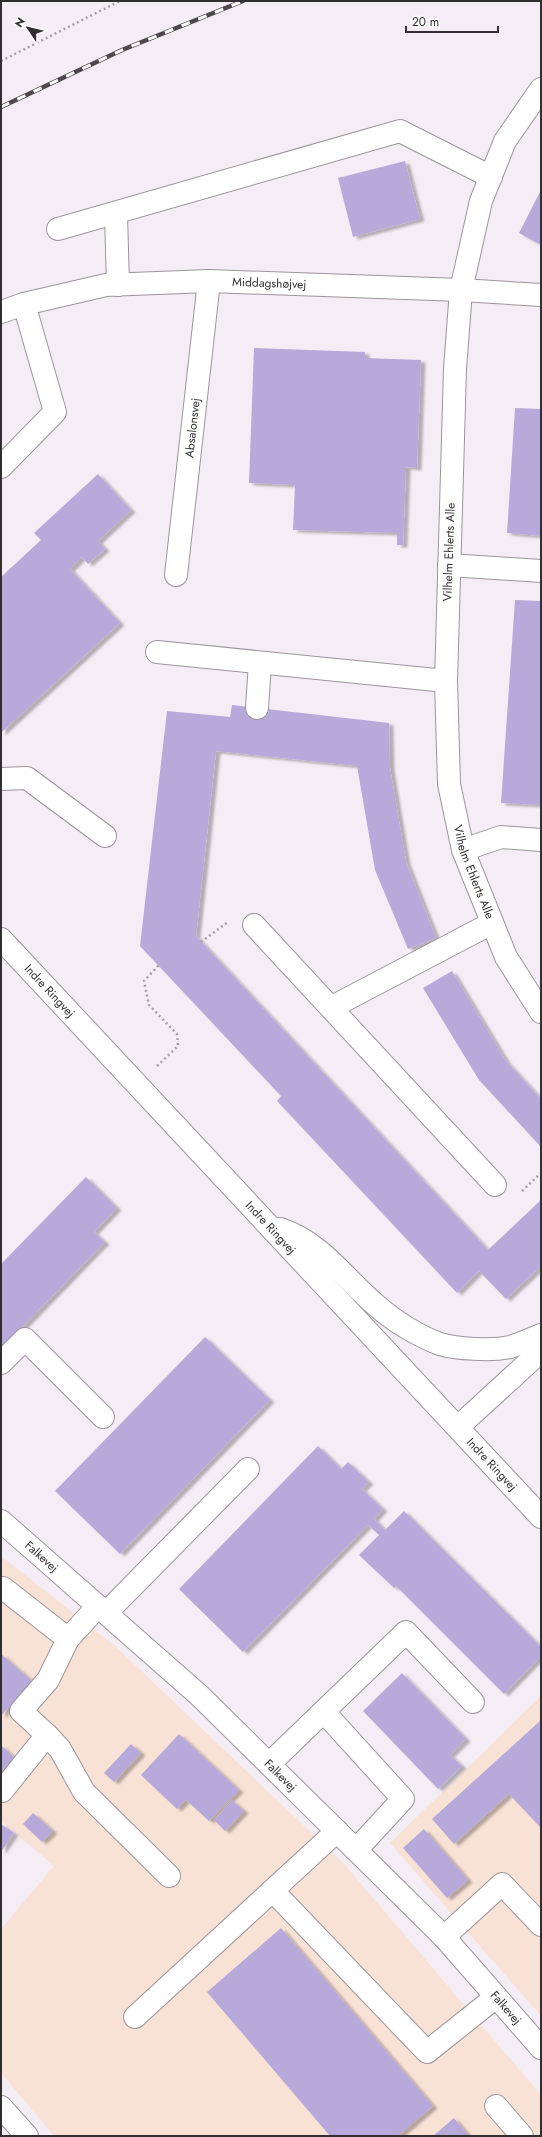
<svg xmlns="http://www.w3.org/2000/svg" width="542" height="2137" font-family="Jost,sans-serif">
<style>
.commercial{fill:#f8e1d5}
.building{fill:#b7a9d9;filter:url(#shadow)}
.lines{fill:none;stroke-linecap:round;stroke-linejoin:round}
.minor-casing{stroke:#9c959c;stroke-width:24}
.path{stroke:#a59fa5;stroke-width:2.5;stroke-dasharray:2 3;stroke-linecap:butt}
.minor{stroke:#fff;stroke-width:22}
.rail-casing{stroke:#4c484c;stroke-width:4.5}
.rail{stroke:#fefdfe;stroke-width:3;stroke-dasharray:9;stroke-linecap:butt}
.labels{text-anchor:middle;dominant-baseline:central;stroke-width:4;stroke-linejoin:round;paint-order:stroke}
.street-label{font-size:12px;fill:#312e31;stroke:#fefdfe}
</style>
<defs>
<filter id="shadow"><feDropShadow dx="4.5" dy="2.5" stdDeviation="1" flood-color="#0004"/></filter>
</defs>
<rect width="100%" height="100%" fill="#f5edf5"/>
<path class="commercial" d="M 1,1556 L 115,1646 L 344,1864 L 541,2095 L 541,2136 L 54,2136 L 1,2073 L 1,1929 L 54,1866 L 1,1821 Z
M 541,1696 L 541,2016 L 390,1843 Z"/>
<path class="building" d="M 405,161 L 420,219 L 353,237 L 338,178 Z
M 541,190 L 541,245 L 519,233 Z
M 254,348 L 365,352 L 365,358 L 421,360 L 417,468 L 406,467 L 403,545 L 397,545 L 397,533 L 293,530 L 295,485 L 249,483 Z
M 515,408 L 541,409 L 541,536 L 507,533 Z
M 98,474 L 131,510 L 98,541 L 105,549 L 88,564 L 82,557 L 70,569 L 120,623 L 1,733 L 1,577 L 41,540 L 34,533 Z
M 515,600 L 541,601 L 541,805 L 501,803 Z
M 232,705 L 389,723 L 390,768 L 406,862 L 436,938 L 408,949 L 375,870 L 357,766 L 216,751 L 196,936 L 488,1250 L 541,1200 L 541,1266 L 506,1299 L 479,1271 L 457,1293 L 277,1101 L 281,1096 L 140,946 L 167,711 L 230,717 Z
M 452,971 L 506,1061 L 541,1099 L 541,1147 L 479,1080 L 423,988 Z
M 86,1177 L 117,1208 L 94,1232 L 105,1242 L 1,1349 L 1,1264 Z
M 205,1337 L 270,1400 L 120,1554 L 55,1491 Z
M 318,1446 L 341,1469 L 348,1462 L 369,1482 L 362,1489 L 383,1509 L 374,1519 L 385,1530 L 404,1511 L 541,1647 L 541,1656 L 504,1694 L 396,1586 L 394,1588 L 359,1555 L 379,1535 L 368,1525 L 243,1652 L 179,1589 Z
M 1,1654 L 32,1681 L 1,1716 Z
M 402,1673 L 466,1739 L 450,1755 L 462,1766 L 438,1789 L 363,1711 Z
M 541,1720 L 541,1828 L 509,1794 L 454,1844 L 432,1819 Z
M 179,1734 L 239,1790 L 209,1821 L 186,1800 L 177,1809 L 141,1775 Z
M 131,1744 L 141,1753 L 114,1782 L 104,1773 Z
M 1,1745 L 15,1758 L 1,1774 Z
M 232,1800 L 244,1811 L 225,1831 L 214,1820 Z
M 33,1813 L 53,1831 L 42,1842 L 23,1824 Z
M 1,1824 L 14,1833 L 1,1852 Z
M 424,1829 L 468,1880 L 447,1898 L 403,1848 Z
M 281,1928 L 433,2106 L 398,2136 L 330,2136 L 207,1992 Z
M 454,2118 L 469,2136 L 433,2136 Z"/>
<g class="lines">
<defs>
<g id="minor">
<path id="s1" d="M 541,89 L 505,141 L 481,201 L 461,290 L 455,369 L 446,681 L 449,784 L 463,850 L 506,957 L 541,1012"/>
<path d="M 116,214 L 118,285"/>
<path d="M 58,229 L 400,131 L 491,177"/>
<path id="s2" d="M 1,312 L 24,304 L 106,285 L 209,281 L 461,290 L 541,295"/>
<path d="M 1,467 L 55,412 L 24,304"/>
<path d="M 449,565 L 541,571"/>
<path id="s3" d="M 176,575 L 209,281"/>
<path d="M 157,652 L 446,681"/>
<path d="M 257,708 L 260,663"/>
<path d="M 1,779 L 27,778 L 105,836"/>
<path d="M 463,850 L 501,837 L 541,840"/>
<path d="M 254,925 L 495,1185"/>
<path id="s4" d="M 1,939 L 541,1517"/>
<path d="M 332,1007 L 492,923"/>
<path d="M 280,1229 C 322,1243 344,1278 377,1306 C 394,1321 418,1336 440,1344 C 456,1349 492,1351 510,1347 C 520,1344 531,1339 541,1335"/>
<path d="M 1,1363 L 25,1339 L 103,1417"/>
<path d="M 458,1427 L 541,1351"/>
<path id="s5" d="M 1,1521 L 200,1696 L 444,1937 L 541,2048"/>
<path d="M 3,1588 L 68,1639"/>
<path d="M 106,1613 L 248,1469"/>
<path d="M 324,1712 L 403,1799 L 356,1850"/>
<path d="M 47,1735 L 60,1749 L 84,1792 L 169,1876"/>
<path d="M 269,1764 L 406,1632 L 473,1702"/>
<path d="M 2,1791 L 47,1735 L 21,1711 L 48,1680 L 68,1639 L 98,1606"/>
<path d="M 273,1891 L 427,2052 L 496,1997"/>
<path d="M 444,1937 L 502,1884 L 541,1925"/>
<path d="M 135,2017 L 337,1831"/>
<path d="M 496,2106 L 522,2136"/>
<path d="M 1,2107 L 27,2136"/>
</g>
</defs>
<use href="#minor" class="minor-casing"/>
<path class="path" d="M 1,61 L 120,1
M 201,942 L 228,922
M 157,1066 L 178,1046 L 177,1034 L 149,1005 L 144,981 L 159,965
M 522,1191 L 541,1173"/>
<use href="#minor" class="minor"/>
<defs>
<path id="rail" d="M 1,107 L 122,50 L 243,1"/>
</defs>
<use href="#rail" class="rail-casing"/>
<use href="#rail" class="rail"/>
</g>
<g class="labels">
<g class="street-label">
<text stroke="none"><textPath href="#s2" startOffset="272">Middagshøjvej</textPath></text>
<text stroke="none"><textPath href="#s3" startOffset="148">Absalonsvej</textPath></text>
<text transform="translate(449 552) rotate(-88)">Vilhelm Ehlerts Alle</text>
<text stroke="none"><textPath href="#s1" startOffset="805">Vilhelm Ehlerts Alle</textPath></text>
<text stroke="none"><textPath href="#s4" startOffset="71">Indre Ringvej</textPath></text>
<text stroke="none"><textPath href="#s4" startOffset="395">Indre Ringvej</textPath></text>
<text stroke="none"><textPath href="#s4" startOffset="719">Indre Ringvej</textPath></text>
<text stroke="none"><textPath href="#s5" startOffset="54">Falkevej</textPath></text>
<text stroke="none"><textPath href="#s5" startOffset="378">Falkevej</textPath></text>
<text stroke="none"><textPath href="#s5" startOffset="702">Falkevej</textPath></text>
</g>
</g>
<rect width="542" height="2137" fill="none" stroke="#312e31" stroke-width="4"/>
<g transform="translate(28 28) rotate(305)" stroke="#fefdfe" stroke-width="3" paint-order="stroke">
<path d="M0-3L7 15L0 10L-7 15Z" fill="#312e31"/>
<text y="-6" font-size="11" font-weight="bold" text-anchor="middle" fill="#312e31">N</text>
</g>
<path d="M406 26v6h92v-6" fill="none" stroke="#312e31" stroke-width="2"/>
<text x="412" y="26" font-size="12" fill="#312e31" stroke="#fefdfe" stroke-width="3" paint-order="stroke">20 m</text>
</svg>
